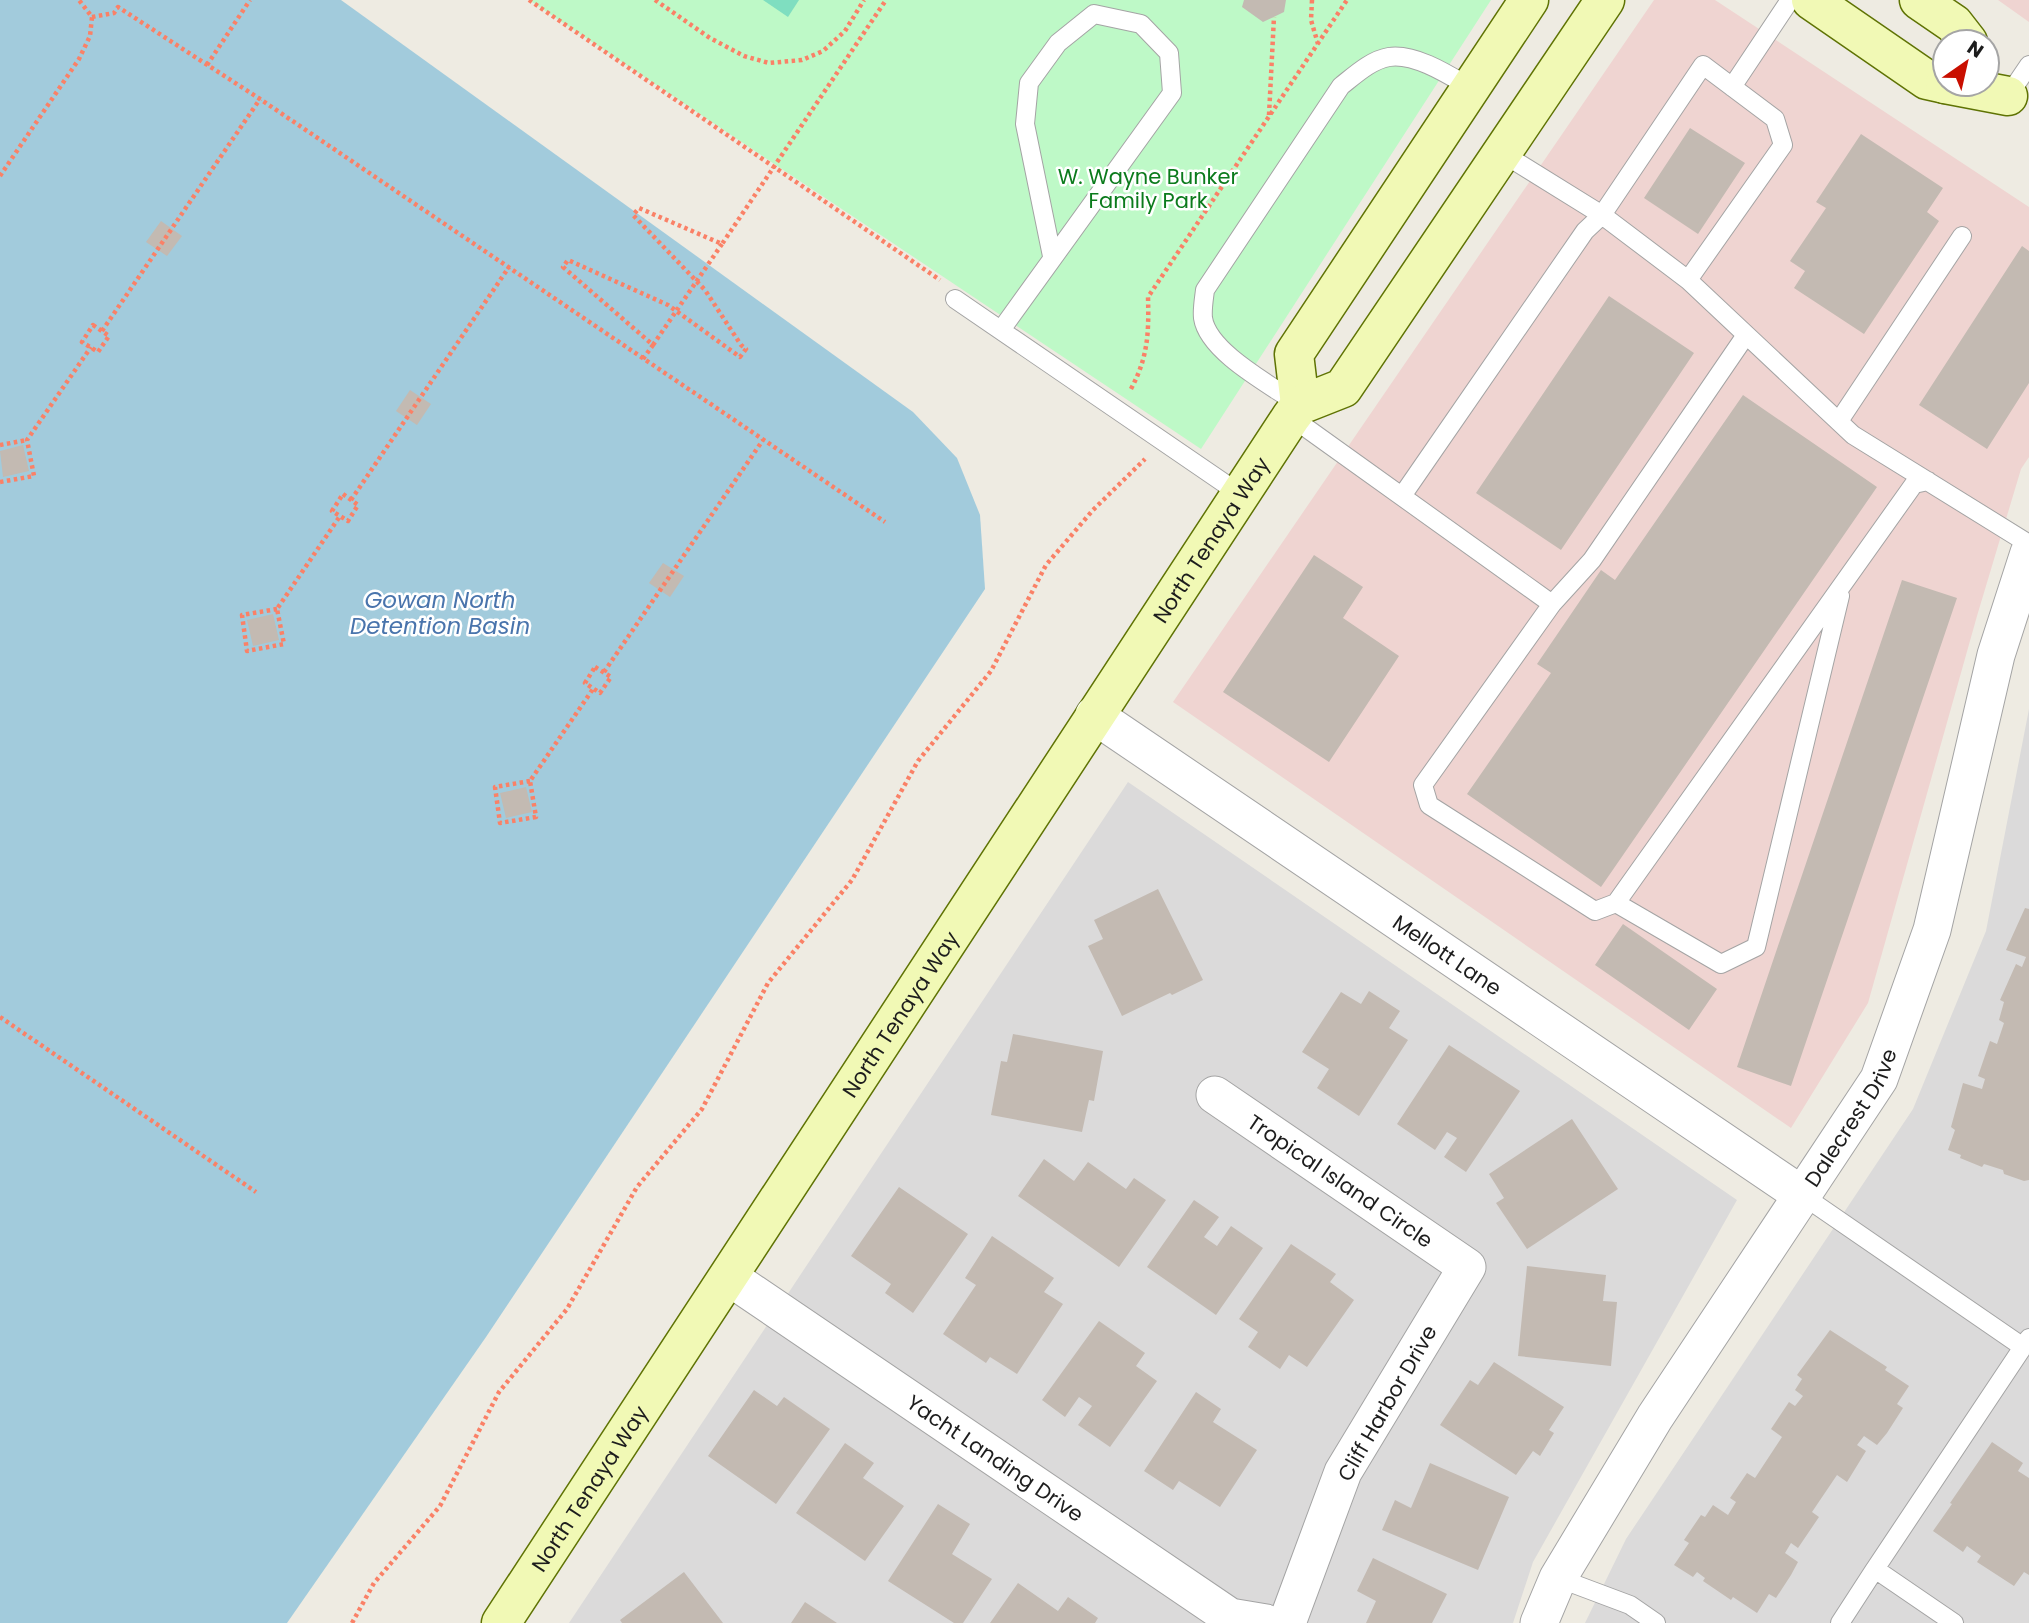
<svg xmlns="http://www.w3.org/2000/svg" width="2029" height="1623" font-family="Poppins,sans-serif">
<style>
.residential{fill:#dbdada}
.commercial{fill:#efd4d1}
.park{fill:#bef9c7}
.pitch{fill:#7fdec0}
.water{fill:#a2cbdc}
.building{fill:#c3bab2}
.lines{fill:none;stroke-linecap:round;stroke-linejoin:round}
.service-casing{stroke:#a4a4a4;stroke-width:20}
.minor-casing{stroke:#a4a4a4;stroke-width:39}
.secondary-casing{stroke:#5f7304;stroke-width:41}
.path{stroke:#fa8167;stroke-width:4.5;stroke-dasharray:3.5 3.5;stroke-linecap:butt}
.service{stroke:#fff;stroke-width:18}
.minor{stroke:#fff;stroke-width:37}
.secondary{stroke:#f1f9b5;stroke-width:38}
.labels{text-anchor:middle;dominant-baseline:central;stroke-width:5;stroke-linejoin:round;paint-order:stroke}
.park-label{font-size:21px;fill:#0b7b1c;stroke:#fff}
.street-label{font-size:21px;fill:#1d1d1d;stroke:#fff}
.water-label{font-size:23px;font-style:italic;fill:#4974ac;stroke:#fff}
</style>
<rect width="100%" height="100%" fill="#eeebe2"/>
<path class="residential" d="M 2029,709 L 2029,1623 L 1585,1623 L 1626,1539 L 1913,1109 L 1986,931 Z
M 1128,782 L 1737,1200 L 1533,1562 L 1513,1623 L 569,1623 Z"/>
<path class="commercial" d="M 1654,0 L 1715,0 L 2029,207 L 2029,457 L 2021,469 L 1977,616 L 1868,1003 L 1791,1128 L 1173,702 Z
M 1998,0 L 2029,0 L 2029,22 Z"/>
<path class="park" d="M 529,0 L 1491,0 L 1201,449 Z"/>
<path class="pitch" d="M 763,0 L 799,0 L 788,17 Z"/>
<path class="water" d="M 0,0 L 341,0 L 913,412 L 957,458 L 980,515 L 985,589 L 486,1337 L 287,1623 L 0,1623 Z"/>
<path class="building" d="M 1244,0 L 1286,0 L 1284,12 L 1263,22 L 1242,7 Z
M 1690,128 L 1745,163 L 1698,234 L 1644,198 Z
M 1861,134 L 1943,188 L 1927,212 L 1939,221 L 1864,334 L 1794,288 L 1805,271 L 1790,261 L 1826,208 L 1816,202 Z
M 161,221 L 182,236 L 167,256 L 146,242 Z
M 2022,246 L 2029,251 L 2029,383 L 1987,449 L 1919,405 Z
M 1609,296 L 1694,353 L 1561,550 L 1476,493 Z
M 410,390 L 431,404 L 417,425 L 396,411 Z
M 1743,395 L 1877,487 L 1601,887 L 1467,794 L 1551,673 L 1537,664 L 1601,570 L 1615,580 Z
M 23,445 L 29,471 L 3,477 L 0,451 Z
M 1314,555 L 1363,587 L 1343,618 L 1399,656 L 1329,762 L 1223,692 Z
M 663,563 L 684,576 L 670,597 L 649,583 Z
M 1902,580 L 1957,598 L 1791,1086 L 1737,1067 Z
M 273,614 L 279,640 L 253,646 L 247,620 Z
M 526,787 L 532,812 L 506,818 L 500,793 Z
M 1158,889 L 1203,980 L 1172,995 L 1170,993 L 1122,1016 L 1088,946 L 1103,939 L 1094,920 Z
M 2025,908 L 2029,909 L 2029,1180 L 2024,1181 L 2004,1174 L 2003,1170 L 1984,1164 L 1982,1167 L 1960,1158 L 1961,1155 L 1948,1150 L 1955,1130 L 1951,1127 L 1963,1083 L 1982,1089 L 1985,1079 L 1978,1076 L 1990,1041 L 1997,1044 L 2004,1023 L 1999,1020 L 2004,1002 L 2000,1000 L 2016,964 L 2022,967 L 2026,957 L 2006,950 Z
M 1623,924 L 1717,989 L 1689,1030 L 1595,965 Z
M 1369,991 L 1400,1011 L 1389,1028 L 1408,1040 L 1359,1116 L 1317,1088 L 1329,1069 L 1302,1052 L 1341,992 L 1361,1004 Z
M 1013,1034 L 1103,1051 L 1094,1101 L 1089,1100 L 1082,1132 L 991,1115 L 1001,1061 L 1007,1062 Z
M 1449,1045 L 1520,1091 L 1466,1172 L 1444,1157 L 1457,1138 L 1447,1132 L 1435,1150 L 1397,1124 Z
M 1572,1119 L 1618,1189 L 1527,1249 L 1496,1203 L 1504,1198 L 1489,1174 Z
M 1044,1159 L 1074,1181 L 1088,1162 L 1126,1189 L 1134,1178 L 1166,1200 L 1119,1267 L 1018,1196 Z
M 899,1187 L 968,1234 L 913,1313 L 885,1293 L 891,1284 L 851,1256 Z
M 1194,1200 L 1219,1217 L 1204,1237 L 1217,1246 L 1231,1226 L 1263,1248 L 1216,1315 L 1147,1267 Z
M 992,1236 L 1054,1278 L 1044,1292 L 1063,1304 L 1017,1374 L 990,1357 L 986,1363 L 943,1334 L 976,1285 L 965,1278 Z
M 1291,1244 L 1336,1274 L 1330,1282 L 1354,1300 L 1307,1367 L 1289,1355 L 1280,1369 L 1248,1347 L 1258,1332 L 1239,1319 Z
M 1527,1266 L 1606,1275 L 1603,1301 L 1617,1302 L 1611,1366 L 1518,1356 Z
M 1099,1321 L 1145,1353 L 1136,1366 L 1157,1381 L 1110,1447 L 1078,1425 L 1092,1406 L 1079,1397 L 1065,1417 L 1042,1400 Z
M 1830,1330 L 1887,1367 L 1885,1370 L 1909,1386 L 1897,1404 L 1903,1408 L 1887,1433 L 1877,1445 L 1864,1436 L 1857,1445 L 1866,1451 L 1847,1482 L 1837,1475 L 1812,1512 L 1819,1517 L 1798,1548 L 1791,1543 L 1785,1553 L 1798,1562 L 1791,1575 L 1776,1598 L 1769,1594 L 1757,1613 L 1733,1597 L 1731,1600 L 1703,1581 L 1705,1578 L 1697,1572 L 1693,1577 L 1674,1565 L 1689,1543 L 1684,1540 L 1701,1515 L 1705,1517 L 1713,1505 L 1728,1515 L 1736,1502 L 1730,1498 L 1747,1473 L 1755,1478 L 1782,1437 L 1771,1429 L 1789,1402 L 1795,1406 L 1803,1396 L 1795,1390 L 1802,1379 L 1797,1375 Z
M 1494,1362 L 1564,1407 L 1549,1430 L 1554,1433 L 1540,1456 L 1533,1451 L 1516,1475 L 1440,1425 L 1470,1380 L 1478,1385 Z
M 754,1390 L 777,1406 L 784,1397 L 830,1429 L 776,1504 L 708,1456 Z
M 1196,1392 L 1221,1409 L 1213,1422 L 1257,1450 L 1220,1507 L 1179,1481 L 1173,1490 L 1144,1471 Z
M 1992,1442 L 2023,1463 L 2018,1471 L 2029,1478 L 2029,1575 L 2024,1572 L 2014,1586 L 1977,1562 L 1981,1556 L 1967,1546 L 1963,1552 L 1933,1531 L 1952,1504 L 1950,1503 Z
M 845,1443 L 874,1463 L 863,1478 L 904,1506 L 865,1561 L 796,1513 Z
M 1430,1463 L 1509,1497 L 1478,1570 L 1382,1530 L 1395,1500 L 1411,1508 Z
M 938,1504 L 970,1524 L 952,1554 L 992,1579 L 963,1623 L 954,1623 L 888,1581 Z
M 1373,1558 L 1447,1594 L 1432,1623 L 1366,1623 L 1376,1601 L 1357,1591 Z
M 684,1572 L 723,1623 L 622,1623 L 620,1620 Z
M 1018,1583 L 1058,1611 L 1068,1597 L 1098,1618 L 1095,1623 L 990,1623 Z
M 805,1602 L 837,1623 L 791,1623 Z"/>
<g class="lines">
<defs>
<path id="service" d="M 1732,87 L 1790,0
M 2008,96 L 2029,65
M 1502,153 L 1602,215 L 1703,65 L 1775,119 L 1783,145 L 1688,280
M 955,299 L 1240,494
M 1001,330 L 1172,93 L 1169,53 L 1141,24 L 1094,14 L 1058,43 L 1029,83 L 1025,124 L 1052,256
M 1298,404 C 1271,385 1208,352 1203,318 C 1202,309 1204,299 1205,290 L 1341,86 C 1355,75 1371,60 1389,57 C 1415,53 1449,75 1471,88
M 1291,417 L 1552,604 L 1592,560 L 1746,335
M 1839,421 L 1962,236
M 1402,496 L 1585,231 L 1602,215 L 1688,280 L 1853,435 L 2029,544
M 1552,604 L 1423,785 L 1429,805 L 1595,911 L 1616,903 L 1914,484 L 1928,481
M 1616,903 L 1721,964 L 1756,947 L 1840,596
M 1802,1195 L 2023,1347 L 2029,1338
M 1558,1578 L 1630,1605 L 1656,1623
M 1840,1623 L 1875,1569
M 1954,1623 L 1875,1569 L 2023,1347"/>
<g id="minor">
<path id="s1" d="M 1094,715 L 1802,1195"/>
<path id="s2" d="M 1215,1095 L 1467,1267 L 1343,1472 L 1287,1623"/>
<path id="s3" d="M 729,1277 L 1230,1617 L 1266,1623"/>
<path id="s4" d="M 1539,1623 L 1558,1578 L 1655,1417 L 1879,1079 L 1932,930 L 1996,655 L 2029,553"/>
</g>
<g id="secondary">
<path d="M 1811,0 L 1927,80 L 1945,84"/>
<path d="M 1919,0 L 1954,24 L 1968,42"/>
<path d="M 1945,84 L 2008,96"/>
<path d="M 1300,405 L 1294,354 L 1529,0"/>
<path id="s5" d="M 501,1623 L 1291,417 L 1300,405 L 1343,388 L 1605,0"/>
</g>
</defs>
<use href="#service" class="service-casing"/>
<use href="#minor" class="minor-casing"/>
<use href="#secondary" class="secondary-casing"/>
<path class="path" d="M 529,0 L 940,280
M 655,0 L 710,38 L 744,56 L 769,63 L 802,60 L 823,51 L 845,31 L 864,0
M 1312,0 L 1311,20 L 1318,44
M 92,17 L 114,13 L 118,7 L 260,99 L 885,522
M 207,65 L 250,0
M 1269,115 L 1274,17
M 0,176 L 79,59 L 90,36 L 92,17 L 79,0
M 93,325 L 109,336 L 98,352 L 82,342 Z
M 102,331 L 260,99
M 653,345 L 722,244
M 643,359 L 653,345 L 563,267 L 568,260 L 668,305 L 740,357 L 746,349 L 741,345 L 705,290 L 633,215 L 639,208 L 722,244 L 886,0
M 1131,389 C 1148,357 1149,333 1148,297 L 1347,0
M 0,445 L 27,440
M 0,482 L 34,476 L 27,440 L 91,347
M 343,494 L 358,505 L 348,521 L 332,511 Z
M 351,500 L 509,267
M 277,609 L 242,615 L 247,651 L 284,644 L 277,609 L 340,516
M 595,667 L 611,677 L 600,693 L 585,683 Z
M 604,672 L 763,440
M 530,781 L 495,787 L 500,823 L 536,817 L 530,781 L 593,689
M 0,1017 L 256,1192
M 352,1623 L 374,1583 L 440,1506 L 499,1392 L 567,1309 L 637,1187 L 702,1109 L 768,983 L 852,880 L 918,761 L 991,671 L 1046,565 L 1093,510 L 1145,459"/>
<use href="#service" class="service"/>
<use href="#minor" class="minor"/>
<use href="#secondary" class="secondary"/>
</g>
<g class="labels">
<g class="park-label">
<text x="1148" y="176">W. Wayne Bunker<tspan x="1148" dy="24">Family Park</tspan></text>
</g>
<g class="street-label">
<text stroke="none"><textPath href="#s5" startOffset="1295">North Tenaya Way</textPath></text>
<text stroke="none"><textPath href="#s1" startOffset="427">Mellott Lane</textPath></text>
<text stroke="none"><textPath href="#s5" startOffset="728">North Tenaya Way</textPath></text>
<text stroke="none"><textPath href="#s4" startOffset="595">Dalecrest Drive</textPath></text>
<text stroke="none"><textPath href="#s2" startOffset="152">Tropical Island Circle</textPath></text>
<text transform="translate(1387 1403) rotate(-60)">Cliff Harbor Drive</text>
<text stroke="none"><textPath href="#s3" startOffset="322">Yacht Landing Drive</textPath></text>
<text stroke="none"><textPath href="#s5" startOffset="161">North Tenaya Way</textPath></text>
</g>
<g class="water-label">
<text x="440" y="600">Gowan North<tspan x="440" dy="26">Detention Basin</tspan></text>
</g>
</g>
<g transform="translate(1966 63) rotate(34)"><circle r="33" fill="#ffffff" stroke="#a5a5a5" stroke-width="2"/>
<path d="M0-5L12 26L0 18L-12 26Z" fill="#c90f00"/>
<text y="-10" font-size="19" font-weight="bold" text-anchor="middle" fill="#1d1d1d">N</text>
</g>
</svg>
